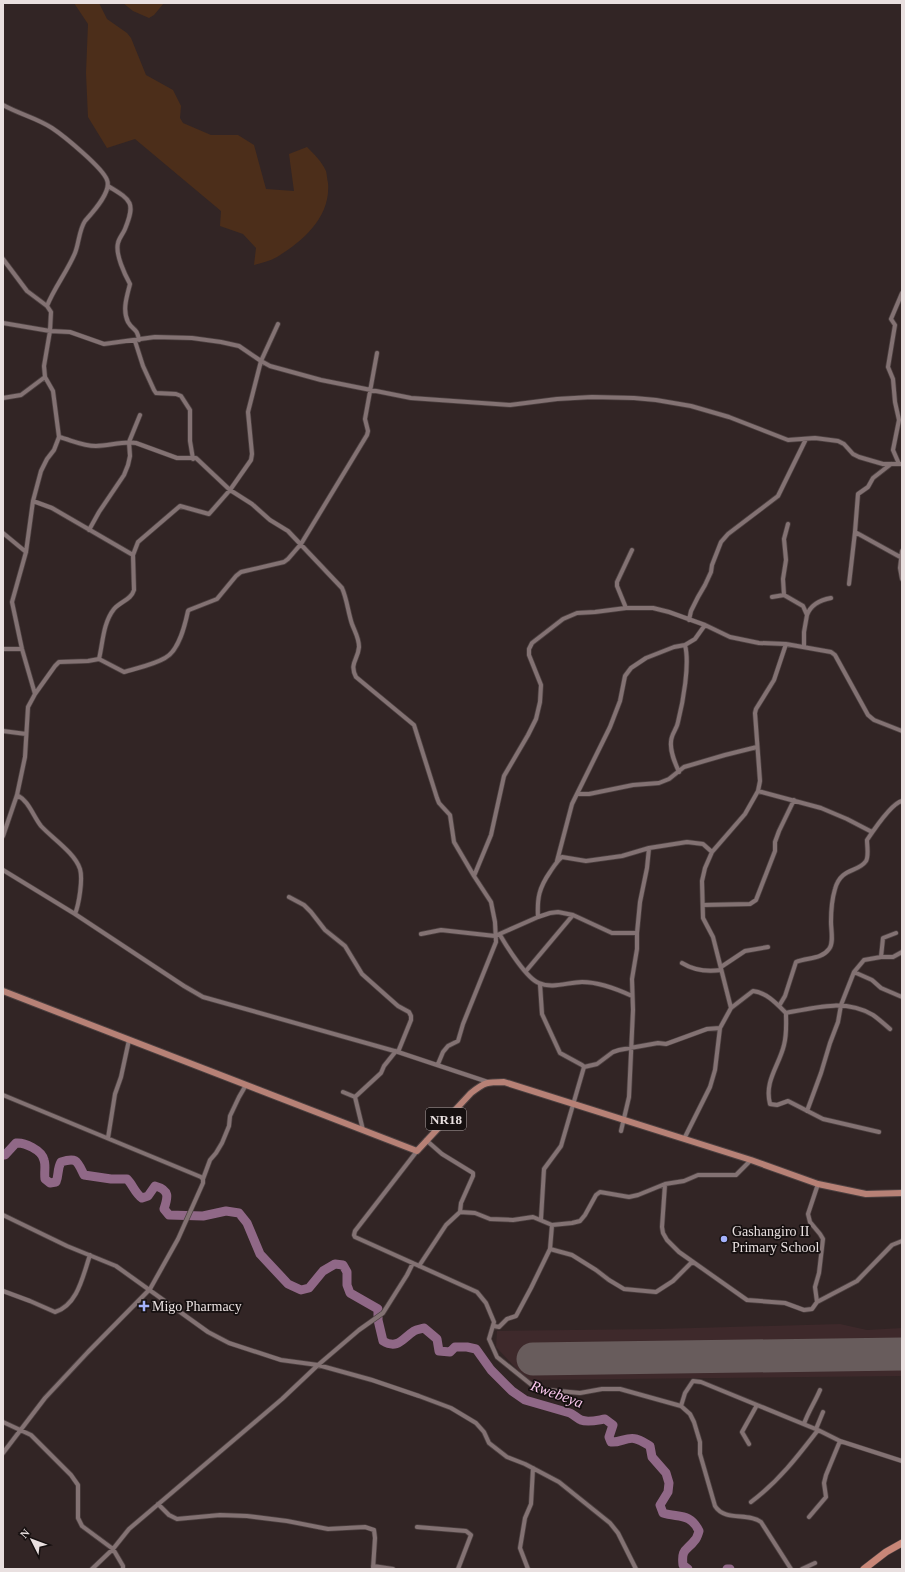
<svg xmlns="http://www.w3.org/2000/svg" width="905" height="1572" font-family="Georgia,serif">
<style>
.built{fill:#3e292b}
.green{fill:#4c2e1a}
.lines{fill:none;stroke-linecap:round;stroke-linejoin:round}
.river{stroke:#906887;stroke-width:9}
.runway{stroke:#685c5c;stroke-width:33}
.minor-casing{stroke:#4c4040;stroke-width:5.5}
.primary-casing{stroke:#4c4040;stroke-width:8}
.trunk-casing{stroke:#4c4040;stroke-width:8}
.minor{stroke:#837273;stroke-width:4}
.primary{stroke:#b78176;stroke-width:6}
.trunk{stroke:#c88677;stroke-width:7}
.poi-dot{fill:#a4b2fc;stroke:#161010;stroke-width:1.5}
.labels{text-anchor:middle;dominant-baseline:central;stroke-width:3.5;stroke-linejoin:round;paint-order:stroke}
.shield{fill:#161010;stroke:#aaa2a2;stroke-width:1}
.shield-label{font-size:13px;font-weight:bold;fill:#e9e0e0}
.poi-label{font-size:14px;fill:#e9e0e0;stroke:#161010;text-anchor:start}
.water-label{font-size:15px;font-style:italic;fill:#fecaf1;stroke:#161010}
</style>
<rect width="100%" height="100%" fill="#322525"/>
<path class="built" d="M 840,1324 L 867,1330 L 902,1328 L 902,1376 L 527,1380 L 496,1347 L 497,1331 L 659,1329 Z"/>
<path class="green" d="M 74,3 L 99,3 L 107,19 L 127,33 L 131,38 L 146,75 L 173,90 L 181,106 L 180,118 L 183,123 L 211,135 L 238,135 L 254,145 L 266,189 L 294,191 L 289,154 L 307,147 C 314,154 322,162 326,171 C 327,175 327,179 328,183 C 331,217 303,241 277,257 C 270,261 261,263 254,265 L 256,248 L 243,234 L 220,226 L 221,211 L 135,139 L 107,148 L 88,117 L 86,73 L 88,24 Z
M 123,3 L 164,3 L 154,15 L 149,18 L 133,11 Z"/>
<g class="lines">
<path class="river" d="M 3,1155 L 5,1155 L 16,1143 C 24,1142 42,1150 44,1160 C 46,1165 44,1173 45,1179 L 50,1183 L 56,1182 C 59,1175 57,1169 61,1162 C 77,1157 77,1161 84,1175 L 111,1179 L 127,1179 C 133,1185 135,1193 142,1198 L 148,1196 L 155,1186 C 170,1190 168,1197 164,1209 L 169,1215 L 203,1216 L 226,1211 L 239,1213 L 247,1223 L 260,1254 L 288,1284 L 301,1290 L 309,1288 L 323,1271 L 335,1264 L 343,1265 L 347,1272 L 347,1285 L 350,1293 L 378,1309 L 378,1320 L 383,1341 C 398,1350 403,1338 414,1331 C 417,1329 421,1329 424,1328 L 437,1339 L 439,1351 L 450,1352 L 455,1347 L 467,1347 L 476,1349 L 491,1370 L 512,1391 L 525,1400 L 570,1413 C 574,1415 577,1418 581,1420 C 588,1423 598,1420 605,1419 L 613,1425 L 609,1437 L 611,1442 C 620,1443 628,1436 636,1439 C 641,1440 646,1444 650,1446 L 652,1457 L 666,1473 L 669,1483 L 668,1492 L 660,1505 L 663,1513 C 678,1518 690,1512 699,1531 C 698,1534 697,1538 695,1540 C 687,1551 681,1548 683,1565 L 688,1569
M 727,1569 L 730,1569"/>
<path class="runway" d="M 533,1359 L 902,1354"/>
<defs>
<path id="minor" d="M 3,105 C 19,114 37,118 52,128 C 64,136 103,168 107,180 C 112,192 92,213 85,221 C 79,230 79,243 75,253 C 67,272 54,288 47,306
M 108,186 C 131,200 136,202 125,229 C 123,234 119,238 118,243 C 115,254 125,275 130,284 C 127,296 122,310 128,322 C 133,331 137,327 139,340
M 3,259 L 27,291 L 47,306 L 51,312 L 50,331 L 70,332 L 104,344 L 155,337 L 192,338 L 221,342 L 239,346 L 261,361 L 270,366 L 321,380 L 411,398 L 510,405 L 557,399 L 592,397 L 634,398 L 656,400 L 691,406 L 729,417 L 788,440 L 815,438 L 838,441 L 844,444 L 853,454 L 859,457 L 883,464 L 902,464
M 3,323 L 50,331 L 44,366 L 45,377 L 53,391 L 59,437 L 54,450 L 47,459 L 41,471 L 33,501 L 26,552 L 12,602 L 22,649 L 35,694 L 28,707 L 25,757 L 17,795 L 3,836
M 135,341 L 143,366 L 154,390 L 156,393 L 176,394 L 181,396 L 190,410 L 190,441 L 193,459
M 3,398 L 21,395 L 45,377
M 59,437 C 71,440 83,446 96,446 C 109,446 122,441 136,443 L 177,458 L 196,458 L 230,490 L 252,504 L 270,520 L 288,531 L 342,588 C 347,599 348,612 352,624 C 355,632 359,638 359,647 C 358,660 349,663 356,677 L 414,725 L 437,798 L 439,803 L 450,815 L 454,842 L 474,876
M 891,464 L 873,478 L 868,487 L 858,494 L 855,532 L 902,558
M 899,464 L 893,450 L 899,420 L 895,402 L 893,379 L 888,367 L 895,325 L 891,319 L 902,293
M 33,501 L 52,508 L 133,555
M 89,530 L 99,512 L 124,475 L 128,465 L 130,456 L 129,442 L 140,415
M 3,533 L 26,552
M 902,551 L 900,568 L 902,579
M 849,584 L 855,532
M 784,595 L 783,579 L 786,560 L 784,539 L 788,524
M 772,597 L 784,595 L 803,606 L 807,615 L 804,632 L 804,647
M 626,608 L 617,586 L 617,582 L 632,550
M 807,615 C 811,604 820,600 831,598
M 689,620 L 691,611 L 698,597 L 705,585 L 711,572 L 712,565 L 721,542 L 728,534 L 778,496 L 806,439
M 3,649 L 22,649
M 99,659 C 103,642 103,623 114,609 C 121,601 131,600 134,590 L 133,555 L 138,542 L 180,506 L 209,514 L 230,490 L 251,460 L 252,454 L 248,412 L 261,361 L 278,324
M 35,694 L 55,666 L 59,662 L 88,661 L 99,659 L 124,672 C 137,668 153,665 165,658 C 179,651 185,625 188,611 L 189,610 L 217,599 L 236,576 L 241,572 L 284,562 L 288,559 L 301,544 L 367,435 L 368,431 L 365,419 L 377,353
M 3,731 L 26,734
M 679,772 C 675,763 670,752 671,742 C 671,734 677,729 678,722 C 683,702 690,664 685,645
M 758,791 L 821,808 L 847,819 L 872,832
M 577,794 L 589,794 L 633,785 L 659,783 L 669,779 L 684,767 L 725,755 L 757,747
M 17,795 C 29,801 33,816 41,826 C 52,838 75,853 80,869 C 83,879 79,904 75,914
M 557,861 L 572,804 L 610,727 L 620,701 L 625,676 L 631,668 L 646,658 L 674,647 L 685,645 L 695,639 L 705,625
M 3,870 L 75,914 L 184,986 L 203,997 L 398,1052 L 488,1082
M 289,897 L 304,905 L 311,912 L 325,930 L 345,946 L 362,974 L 398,1006 L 409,1012 L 411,1016 L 411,1020 L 398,1052
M 703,905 L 750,904 L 756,900 L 775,851 L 775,842 L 779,831 L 794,800
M 538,917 C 537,898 539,888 550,872 C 554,866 557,861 562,857 L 586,861 L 622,856 L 649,848 L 687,842 L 703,844 L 712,852
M 421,934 L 441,930 L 495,936 L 538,917 L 550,913 L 558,912 L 573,915 L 612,933 L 637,933
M 500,935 C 507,947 527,979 539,983 C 552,989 569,982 582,982 C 599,982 617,989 632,996
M 881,957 L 893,957 L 902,952
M 682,963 C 695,971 707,972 721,970
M 721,967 L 745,951 L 768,947
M 526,971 L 573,915
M 854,972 L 872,980 L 881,988 L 902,997
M 540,984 L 542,1014 L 560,1053 L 582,1065 L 584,1067 L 561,1146 L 544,1169 L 541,1219
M 779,1006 L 785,996 L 796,962 C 807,957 821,960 829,949 C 834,943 831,930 831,922 C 831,911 832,899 835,889 C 841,867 858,873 866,861 C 869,856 867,846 867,840 C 873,831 892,803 902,801
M 731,1008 L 753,991 C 766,992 777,1004 786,1013 C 786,1023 787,1034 784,1045 C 779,1066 764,1081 770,1104 L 777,1105 L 788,1101 L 823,1119 L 879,1132
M 786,1013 C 816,1007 846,999 873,1015 C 879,1019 885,1025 890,1029
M 438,1064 L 443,1052 L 448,1046 L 458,1041 L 463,1024 L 496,942 L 495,922 L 491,902 L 474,876 L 491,835 L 504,776 L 528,735 L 536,719 L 540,702 L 541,685 L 529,655 L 529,649 L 532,643 L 563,619 L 577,613 L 595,612 L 626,608 L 653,608 L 669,612 L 705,625 L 730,637 L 759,643 L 786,644 L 831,652 L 835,655 L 868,715 L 874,720 L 902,731
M 584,1067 L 597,1064 L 613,1052 L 619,1050 L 658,1043 L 666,1044 L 707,1029 L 720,1028
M 343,1092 L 355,1097 L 363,1130
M 3,1095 L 201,1177 L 203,1179 L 203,1183 L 178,1239 L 150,1289 L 88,1352 L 45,1398 L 3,1453
M 355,1097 L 381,1073 L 384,1066 L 396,1051
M 807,1111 L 821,1073 L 830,1043 L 838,1022 L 841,1005 L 854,972 L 864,960 L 881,957 L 883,938 L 896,933
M 621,1131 L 629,1097 L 633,1010 L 632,979 L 637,949 L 637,933 L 640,902 L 647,868 L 649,848
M 108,1138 L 115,1094 L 121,1077 L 129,1040
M 684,1139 L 710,1087 L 715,1070 L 720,1028 L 731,1008 L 713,937 L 703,918 L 702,881 L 705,868 L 712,852 L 745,814 L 758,791 L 760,781 L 755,713 L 756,709 L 774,680 L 786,644
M 426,1140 L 442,1154 L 473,1173 L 473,1176 L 461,1203 L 460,1212
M 417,1151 L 355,1231 L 354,1235 L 355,1237 L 477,1292 L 486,1303 L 494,1322 L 489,1339 L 497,1357 L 533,1386 L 538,1389 L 580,1393 L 602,1389 L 620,1389 L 681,1406 L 690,1414 L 694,1422 L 700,1442 L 700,1454 L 715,1506 C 725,1522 748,1512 761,1522 L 791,1569
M 203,1179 L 210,1160 L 216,1153 L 222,1143 L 229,1126 L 230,1116 L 239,1097 L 246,1085
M 665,1184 L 662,1227 L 663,1233 L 667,1240 L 679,1252 L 747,1300 L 785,1303 L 804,1310 L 812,1309 L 817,1302 L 857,1281 L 892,1245 L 902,1241
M 3,1215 L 67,1246 L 116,1266 L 208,1332 L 229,1343 L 281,1360 L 318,1365 L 372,1380 L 419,1396 L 451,1408 L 476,1423 L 484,1432 L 489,1443 L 507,1457 L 525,1464 L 559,1482 L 610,1523 L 618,1533 L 636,1569
M 552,1225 L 550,1249 L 572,1255 L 596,1270 L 609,1280 L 624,1289 L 656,1292 L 673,1281 L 692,1262
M 419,1266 L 446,1225 L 460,1212 L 475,1213 L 490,1219 L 513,1220 L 533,1217 L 552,1225 L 572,1223 L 580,1221 L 585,1215 L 596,1195 L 600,1192 L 629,1197 L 638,1195 L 665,1184 L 684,1181 L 698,1175 L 736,1175 L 751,1160
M 3,1291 L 30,1301 L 55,1312 C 78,1305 83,1275 90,1255
M 817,1302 L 815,1287 L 819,1273 L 823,1239 L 820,1234 L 810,1222 L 808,1214 L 818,1184
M 494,1326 L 499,1327 L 507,1319 L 516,1316 L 531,1288 L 550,1249
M 681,1406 L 685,1393 L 693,1381 L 701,1382 L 818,1430 L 840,1441 L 902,1461
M 3,1422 L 31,1435 L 71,1475 L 78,1485 L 78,1518 L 82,1526 L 113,1549 L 123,1566 L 123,1569
M 804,1424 C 808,1412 815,1402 820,1390
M 816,1429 L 823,1412
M 749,1444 L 742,1432 L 757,1405
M 751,1502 C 778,1482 798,1456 818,1430
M 158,1504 L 169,1515 L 177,1519 L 220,1515 L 247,1516 L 287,1521 L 328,1529 L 365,1527 L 374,1530 L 375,1538 L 373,1569
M 809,1517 L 826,1497 L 824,1483 L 826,1475 L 840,1441
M 417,1527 L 466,1531 L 471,1535 L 458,1569
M 373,1566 L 393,1569
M 92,1569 L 113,1549 L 129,1529 L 282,1399 L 318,1365 L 359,1330 L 383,1313 L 407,1275 L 413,1263
M 528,1569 L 520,1548 L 525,1518 L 531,1504 L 533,1468
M 802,1569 L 815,1563"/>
<path id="primary" d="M 3,991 L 417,1151 L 471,1093 C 485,1082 487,1082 504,1082 L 751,1160 L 818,1184 L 866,1194 L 902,1193"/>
<path id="trunk" d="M 864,1569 L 886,1552 L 902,1543"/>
</defs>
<use href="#minor" class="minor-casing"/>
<use href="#primary" class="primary-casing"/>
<use href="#trunk" class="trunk-casing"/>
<use href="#minor" class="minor"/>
<use href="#primary" class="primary"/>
<use href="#trunk" class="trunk"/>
</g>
<g class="poi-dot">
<circle cx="724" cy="1239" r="4"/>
<path d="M142 1300h4v4h4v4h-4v4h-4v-4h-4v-4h4z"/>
</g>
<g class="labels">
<rect class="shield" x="426" y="1108" width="40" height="22" rx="3"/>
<g class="shield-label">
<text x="446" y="1119">NR18</text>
</g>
<g class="poi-label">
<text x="732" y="1231">Gashangiro II<tspan x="732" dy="16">Primary School</tspan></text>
<text x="152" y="1306">Migo Pharmacy</text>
</g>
<g class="water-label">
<text transform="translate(557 1394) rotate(20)">Rwebeya</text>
</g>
</g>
<rect width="905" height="1572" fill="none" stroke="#e9e0e0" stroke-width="8"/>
<g transform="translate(32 1540) rotate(312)" stroke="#161010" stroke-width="3" paint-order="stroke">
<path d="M0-3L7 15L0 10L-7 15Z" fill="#e9e0e0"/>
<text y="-6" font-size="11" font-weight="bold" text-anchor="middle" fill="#e9e0e0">N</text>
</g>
</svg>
